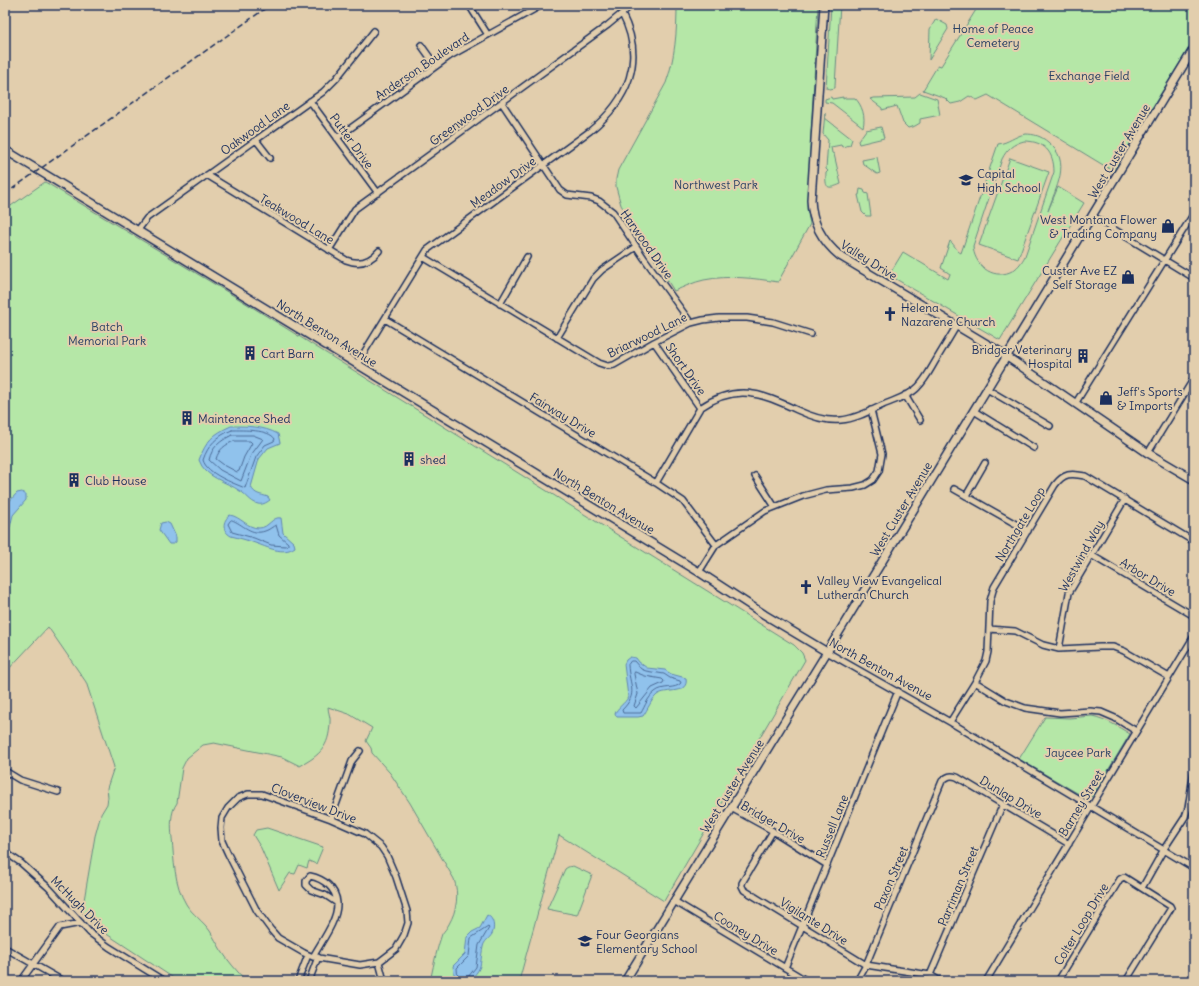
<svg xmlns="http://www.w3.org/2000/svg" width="1199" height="986" font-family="Delius,sans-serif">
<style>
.green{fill:#b5e7a7;stroke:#688b82;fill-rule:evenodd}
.water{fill:#90c2ec;stroke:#6187b3}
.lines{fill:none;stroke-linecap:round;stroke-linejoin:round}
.shore{stroke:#4a6a97;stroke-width:1}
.street-casing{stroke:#1b2f5e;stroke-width:8}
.secondary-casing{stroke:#1b2f5e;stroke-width:10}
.street{stroke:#e2cead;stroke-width:5}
.secondary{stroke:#e2cead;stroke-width:7}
.rail{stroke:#1b2f5e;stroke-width:1.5;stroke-dasharray:6 3;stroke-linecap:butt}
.labels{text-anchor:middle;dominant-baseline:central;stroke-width:4;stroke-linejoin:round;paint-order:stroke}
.park-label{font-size:12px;fill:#2a4165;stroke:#e2cead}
.street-label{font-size:12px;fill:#1b2f5e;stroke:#e2cead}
.poi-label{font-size:12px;fill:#1b2f5e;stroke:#e2cead;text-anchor:start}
</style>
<rect width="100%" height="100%" fill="#e2cead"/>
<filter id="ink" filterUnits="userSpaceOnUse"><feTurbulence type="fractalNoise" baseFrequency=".025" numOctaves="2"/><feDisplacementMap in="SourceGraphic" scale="8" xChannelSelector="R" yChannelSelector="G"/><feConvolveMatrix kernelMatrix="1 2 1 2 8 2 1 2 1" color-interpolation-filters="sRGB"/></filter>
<g filter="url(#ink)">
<path class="green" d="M 677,5 L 818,5 L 807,209 L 810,224 L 778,282 C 753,278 729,275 704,280 C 694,282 684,287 674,291 L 621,205 L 616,187 L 616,179 L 618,170 L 666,83 C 675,58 677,32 677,5 Z
M 831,5 L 840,5 L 835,85 L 835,88 L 830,89 L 826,88 Z
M 979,5 L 1194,5 L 1194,40 L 1113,171 L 988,95 L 977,100 L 969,96 L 960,102 L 951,104 L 945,98 L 923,90 L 938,65 L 941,66 Z
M 936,19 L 947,25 L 948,29 L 929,60 L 930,29 Z
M 920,93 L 937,99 L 940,115 L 920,119 L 920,123 L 915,126 L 908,128 L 903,123 L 897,106 L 882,110 L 882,108 L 870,99 L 873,98 L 915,97 Z
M 831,97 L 832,99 L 843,97 L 843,99 L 845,98 L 855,98 C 862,105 866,117 863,127 L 832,103 L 825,102 L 825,99 Z
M 825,113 L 825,118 L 852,139 L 850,145 L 842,147 L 841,145 L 831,147 L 832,153 L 834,154 L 841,184 C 827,190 825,188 826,173 L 828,171 L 826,169 L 828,140 L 823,134 Z
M 881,127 L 884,138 L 859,144 L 858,141 L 866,130 Z
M 1025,134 C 1034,134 1041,136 1048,142 C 1073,162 1055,188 1048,211 L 1058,187 L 1084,203 L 1000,340 L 889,275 L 903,252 L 948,279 L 950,274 L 941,268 L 950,241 C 955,245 956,251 961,253 L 998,144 C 1008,143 1015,136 1025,134 ZM 1024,141 C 1044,141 1054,152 1054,172 L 1025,256 C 1022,262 1017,269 1010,272 C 991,280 974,264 973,246 L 1002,159 C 1007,149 1013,144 1024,141 Z
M 877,157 L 880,173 L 877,174 L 863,164 L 862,160 Z
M 1010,158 L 1049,172 L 1018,259 L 979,245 Z
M 45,182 L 244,302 L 794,645 L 802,653 L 805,660 L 664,901 L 559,835 L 519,981 L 432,981 L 431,977 C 434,963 437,948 442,934 C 444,931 447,928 449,924 C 457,910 459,894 454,879 L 410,803 L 390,773 L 372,753 L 371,748 L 366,741 L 372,728 L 349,714 L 328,707 C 328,712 331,718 330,723 C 329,747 320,755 300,766 L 282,757 L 214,743 L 203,745 L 187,758 L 182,768 L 177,803 C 170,812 171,827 172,838 C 174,860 174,884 186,904 C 192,914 203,921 210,931 C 214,937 217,944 221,950 C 228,961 237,971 246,981 L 178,981 L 105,933 L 94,925 L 82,912 L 95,836 L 101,814 L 107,804 L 108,797 L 107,788 L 114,767 L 86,682 L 48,627 L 5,673 L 5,210 Z
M 860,189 L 864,190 L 865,193 L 868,194 L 871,216 L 866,216 L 862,212 L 858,195 L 859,195 Z
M 1092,716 C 1106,719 1117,726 1130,734 L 1092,797 L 1086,794 L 1084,797 L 1019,759 L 1045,717 L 1069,718 Z
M 267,828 L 323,847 L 316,864 L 309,861 L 307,868 L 299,865 L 295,874 L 290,873 L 279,890 L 261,848 L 253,835 L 256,830 Z
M 573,866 L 592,875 L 577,915 L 547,909 L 565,869 L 568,867 Z"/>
<path class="water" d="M 231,426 C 247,426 263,426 278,434 L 280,443 L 268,448 L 259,459 L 251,487 C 255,495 260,494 268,497 L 270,500 C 266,503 262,505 258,504 C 250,502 246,494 240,491 C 226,481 205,478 199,460 C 206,441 213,434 231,426 Z
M 22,492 L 26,495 L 26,500 L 13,515 L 10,527 L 5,528 L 5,506 L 17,493 Z
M 230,515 C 241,517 247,528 259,528 C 269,528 272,516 281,518 L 283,533 L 294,543 L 295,547 C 283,556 267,547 255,543 C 247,540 239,538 231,536 C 222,531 222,521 230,515 Z
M 166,522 L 170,524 L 176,537 L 176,542 L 173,544 L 169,544 L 159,530 L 161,523 Z
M 630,657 L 636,658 L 639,662 L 647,668 L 665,670 L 671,674 L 686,678 C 689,695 666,688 657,695 C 651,700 648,709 643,716 L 638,717 L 617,717 L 615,714 C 617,707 625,704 628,697 L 624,664 L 626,660 Z
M 487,915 C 494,918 495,928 492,934 C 489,939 484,941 483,947 C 479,966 484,966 469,981 L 455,981 L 453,966 L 465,954 L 467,937 L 472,932 L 480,928 Z"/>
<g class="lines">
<path class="shore" d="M 232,430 C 243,430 269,429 275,439 L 274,441 L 265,445 L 256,457 L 245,488 C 233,483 207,474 203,460 C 208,445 217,436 232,430 Z
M 232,435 L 253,435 L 263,439 L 251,455 L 241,481 L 220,470 L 209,460 C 212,447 220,441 232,435 Z
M 234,441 L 250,441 L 252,443 L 244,457 L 239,471 L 237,472 L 224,465 L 216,459 C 219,449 225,445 234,441 Z
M 232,520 C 243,524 251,536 265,531 C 269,530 273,526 276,525 L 279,535 L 288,543 L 288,545 L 286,546 L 271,545 L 254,538 L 232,532 L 228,524 L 230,521 Z
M 631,661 L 634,661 L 641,669 L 646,671 L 664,674 L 670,678 L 680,681 L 681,683 C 675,690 663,685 655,692 C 648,697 645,706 641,713 L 623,713 L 622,710 C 639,693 629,686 628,665 Z
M 635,672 L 645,676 L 662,679 L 664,681 L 663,683 L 652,688 L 636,708 L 634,706 L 638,694 L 634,674 Z
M 458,981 L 457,968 L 469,956 L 471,938 L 488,927 L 489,928 L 479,945 L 476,967 L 468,977 L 467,981"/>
<defs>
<path id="street" d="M 469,5 L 488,35
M 421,45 L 436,66
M 310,101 L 378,193
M 502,103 L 560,190 L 567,195 L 591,198 L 599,201 L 613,212 L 644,258 L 691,323
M 337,138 L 450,56 L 542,5
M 256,140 L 270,158
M 207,175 L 346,260 C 359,265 370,262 379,251
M 1092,216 L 1194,278
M 138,230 L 147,218 L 323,92 L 336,79 L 374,31
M 329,250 L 355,209 L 608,25 L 632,5
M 423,257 L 599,363 L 608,366 L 614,365 L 654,342 L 691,323 L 703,320 L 719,318 L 747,318 L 773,322 L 811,334
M 500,304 L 527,257
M 385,319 L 656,483 L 683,501 L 716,545
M 557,338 L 593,279 L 602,270 L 636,247
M 654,342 L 700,408
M 357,364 L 427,250 L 590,131 C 628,100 646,60 622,14
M 987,389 L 1050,426
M 905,395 L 920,420
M 1075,404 L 1194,213
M 974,411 L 1034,448
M 1148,453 L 1194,378
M 755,476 L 775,507
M 656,483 L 700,408 C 736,383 761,393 797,410 C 810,416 826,422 841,420 C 855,419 870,411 883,405 C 894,400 910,396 918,387 C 924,381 928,374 932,367 C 940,353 949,339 957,325
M 954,489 L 1028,531
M 966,496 L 985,463
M 1091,555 L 1194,616
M 699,572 L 716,545 L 765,511 L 803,496 L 826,490 L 853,488 L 865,485 L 873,480 L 879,471 L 882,454 L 871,410
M 989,629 L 1015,631 L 1043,645 L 1059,649 L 1100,647 L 1113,647 L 1124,651 L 1169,677
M 1059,649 L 1069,593 L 1125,499
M 827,652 L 950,722 L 1194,868
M 975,682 L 1006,701 L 1025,708 L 1060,713 L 1090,711 L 1101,712 L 1115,718 L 1136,731
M 950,722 L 975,682 L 986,661 L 988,652 L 990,601 L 994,587 L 1055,485 C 1064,473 1071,473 1085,476 L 1193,541
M 5,771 L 20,780 L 58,792
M 248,794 L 262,794 L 331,819 L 365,834 L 381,847 L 387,856 L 396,877 L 407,911 L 408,923 L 404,935 L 396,949 L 379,962 L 360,965 L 313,957 L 304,953 L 278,938 L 271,930 L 257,911 L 228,854 L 222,841 L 221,828 L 222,818 L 228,808 L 238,798 Z
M 731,808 L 773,831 L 827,865
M 331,819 L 352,761 L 360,751
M 773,831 L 742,883 L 742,886 L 744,890 L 866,965 L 930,975 L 940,981
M 5,852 L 21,863 L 49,888 L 90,933 L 109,947 L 164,981
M 310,876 C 324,879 336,888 337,903 L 325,895 L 311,890 L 306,885 L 306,881 Z
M 1142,888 L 1164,849 L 1185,817 L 1188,808 L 1194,770
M 674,901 L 807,981
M 5,948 L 63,981
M 313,957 C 321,942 338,920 337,903
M 379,962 L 384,981
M 785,968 L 898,691
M 930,975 L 1003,804
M 21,981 L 60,927 L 81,923
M 298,981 L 308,955
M 309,981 L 318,957
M 857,981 L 866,965 L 942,781 C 948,776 950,775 957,777 L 1069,844
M 986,981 L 1194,636
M 1058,981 L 1120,879 L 1124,877 L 1170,906 L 1171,908 L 1126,981"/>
<path id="secondary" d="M 824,5 L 811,200 C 812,223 822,241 840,256 L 997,350 L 1148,453 L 1194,480
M 5,150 L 699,572 L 765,615 L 827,652
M 625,981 L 827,652 L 1194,48"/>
</defs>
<use href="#street" class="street-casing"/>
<use href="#secondary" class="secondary-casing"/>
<use href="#street" class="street"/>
<use href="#secondary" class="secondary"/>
<path class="rail" d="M 5,194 L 270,5"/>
</g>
</g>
<defs>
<symbol id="school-bare" viewBox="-9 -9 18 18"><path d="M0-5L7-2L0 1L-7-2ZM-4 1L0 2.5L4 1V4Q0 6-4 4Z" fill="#1b2f5e" stroke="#e2cead" stroke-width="2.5" paint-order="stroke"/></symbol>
<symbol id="shop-bare" viewBox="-9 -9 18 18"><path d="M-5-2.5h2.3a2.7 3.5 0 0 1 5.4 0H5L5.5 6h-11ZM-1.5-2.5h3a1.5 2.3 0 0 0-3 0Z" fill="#1b2f5e" stroke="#e2cead" stroke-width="2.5" paint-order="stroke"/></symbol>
<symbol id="church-bare" viewBox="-9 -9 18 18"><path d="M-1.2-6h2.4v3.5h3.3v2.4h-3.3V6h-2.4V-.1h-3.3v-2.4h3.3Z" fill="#1b2f5e" stroke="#e2cead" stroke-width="2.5" paint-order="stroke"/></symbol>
<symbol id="building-bare" viewBox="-9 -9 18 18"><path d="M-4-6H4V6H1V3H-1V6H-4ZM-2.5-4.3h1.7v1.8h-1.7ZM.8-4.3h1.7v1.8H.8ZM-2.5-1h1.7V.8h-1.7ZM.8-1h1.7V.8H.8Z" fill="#1b2f5e" stroke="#e2cead" stroke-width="2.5" paint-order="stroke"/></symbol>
</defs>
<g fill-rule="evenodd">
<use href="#school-bare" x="956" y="170" width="20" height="20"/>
<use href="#shop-bare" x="1158" y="216" width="20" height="20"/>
<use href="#shop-bare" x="1118" y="267" width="20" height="20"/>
<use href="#church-bare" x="880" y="304" width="20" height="20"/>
<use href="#building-bare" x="240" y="343" width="20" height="20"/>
<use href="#building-bare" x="1073" y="346" width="20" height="20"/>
<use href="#shop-bare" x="1096" y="388" width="20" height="20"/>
<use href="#building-bare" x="177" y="408" width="20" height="20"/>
<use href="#building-bare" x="399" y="449" width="20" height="20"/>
<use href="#building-bare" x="64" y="470" width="20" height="20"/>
<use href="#church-bare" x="796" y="577" width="20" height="20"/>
<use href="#school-bare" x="575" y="931" width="20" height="20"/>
</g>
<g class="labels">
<g class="park-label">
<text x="993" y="28">Home of Peace<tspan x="993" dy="14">Cemetery</tspan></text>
<text x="1089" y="75">Exchange Field</text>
<text x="716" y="184">Northwest Park</text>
<text x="107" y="326">Batch<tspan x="107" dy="14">Memorial Park</tspan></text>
<text x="1078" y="752">Jaycee Park</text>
</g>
<g class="street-label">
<text transform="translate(422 66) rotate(-34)">Anderson Boulevard</text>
<text transform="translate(469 115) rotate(-36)">Greenwood Drive</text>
<text transform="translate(255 128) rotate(-36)">Oakwood Lane</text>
<text transform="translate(352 141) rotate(54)">Putter Drive</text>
<text transform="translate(1119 151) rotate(-59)">West Custer Avenue</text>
<text transform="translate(503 182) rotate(-36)">Meadow Drive</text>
<text transform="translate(297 219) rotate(31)">Teakwood Lane</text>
<text transform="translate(647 244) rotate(55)">Harwood Drive</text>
<text transform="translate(869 260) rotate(32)">Valley Drive</text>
<text transform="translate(327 333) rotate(32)">North Benton Avenue</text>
<text transform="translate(647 335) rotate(-26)">Briarwood Lane</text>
<text transform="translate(686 369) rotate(55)">Short Drive</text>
<text transform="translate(563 415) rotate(31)">Fairway Drive</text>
<text transform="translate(604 501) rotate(31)">North Benton Avenue</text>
<text transform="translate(901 509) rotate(-59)">West Custer Avenue</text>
<text transform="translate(1020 524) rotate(-59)">Northgate Loop</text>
<text transform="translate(1081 556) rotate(-61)">Westwind Way</text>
<text transform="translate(1148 577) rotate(31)">Arbor Drive</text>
<text transform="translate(881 669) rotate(29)">North Benton Avenue</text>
<text transform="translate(732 786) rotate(-58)">West Custer Avenue</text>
<text transform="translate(1011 797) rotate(31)">Dunlap Drive</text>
<text transform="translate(314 803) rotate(21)">Cloverview Drive</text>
<text transform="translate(1081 803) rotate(-59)">Barney Street</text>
<text transform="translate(773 822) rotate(30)">Bridger Drive</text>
<text transform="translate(832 826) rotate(-68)">Russell Lane</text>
<text transform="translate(891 878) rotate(-67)">Paxon Street</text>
<text transform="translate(958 886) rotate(-67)">Parriman Street</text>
<text transform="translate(80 905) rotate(45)">McHugh Drive</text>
<text transform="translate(814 921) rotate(32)">Vigilante Drive</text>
<text transform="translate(1081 924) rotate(-59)">Colter Loop Drive</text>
<text transform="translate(746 933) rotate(31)">Cooney Drive</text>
</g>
<g class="poi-label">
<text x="977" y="173">Capital<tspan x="977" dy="14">High School</tspan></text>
<text x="1157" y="219" text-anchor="end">West Montana Flower<tspan x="1157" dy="14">&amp; Trading Company</tspan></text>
<text x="1117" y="270" text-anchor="end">Custer Ave EZ<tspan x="1117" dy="14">Self Storage</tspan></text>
<text x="901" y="307">Helena<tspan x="901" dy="14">Nazarene Church</tspan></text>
<text x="1072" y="349" text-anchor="end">Bridger Veterinary<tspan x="1072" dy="14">Hospital</tspan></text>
<text x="261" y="353">Cart Barn</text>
<text x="1117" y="391">Jeff's Sports<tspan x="1117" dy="14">&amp; Imports</tspan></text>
<text x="198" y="418">Maintenace Shed</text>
<text x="420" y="459">shed</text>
<text x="85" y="480">Club House</text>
<text x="817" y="580">Valley View Evangelical<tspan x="817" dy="14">Lutheran Church</tspan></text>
<text x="596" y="934">Four Georgians<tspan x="596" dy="14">Elementary School</tspan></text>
</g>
</g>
<rect width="1199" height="986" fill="none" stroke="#e2cead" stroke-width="20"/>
<rect x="10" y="10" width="1179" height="966" fill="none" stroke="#1b2f5e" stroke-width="1.5" filter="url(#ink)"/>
</svg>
